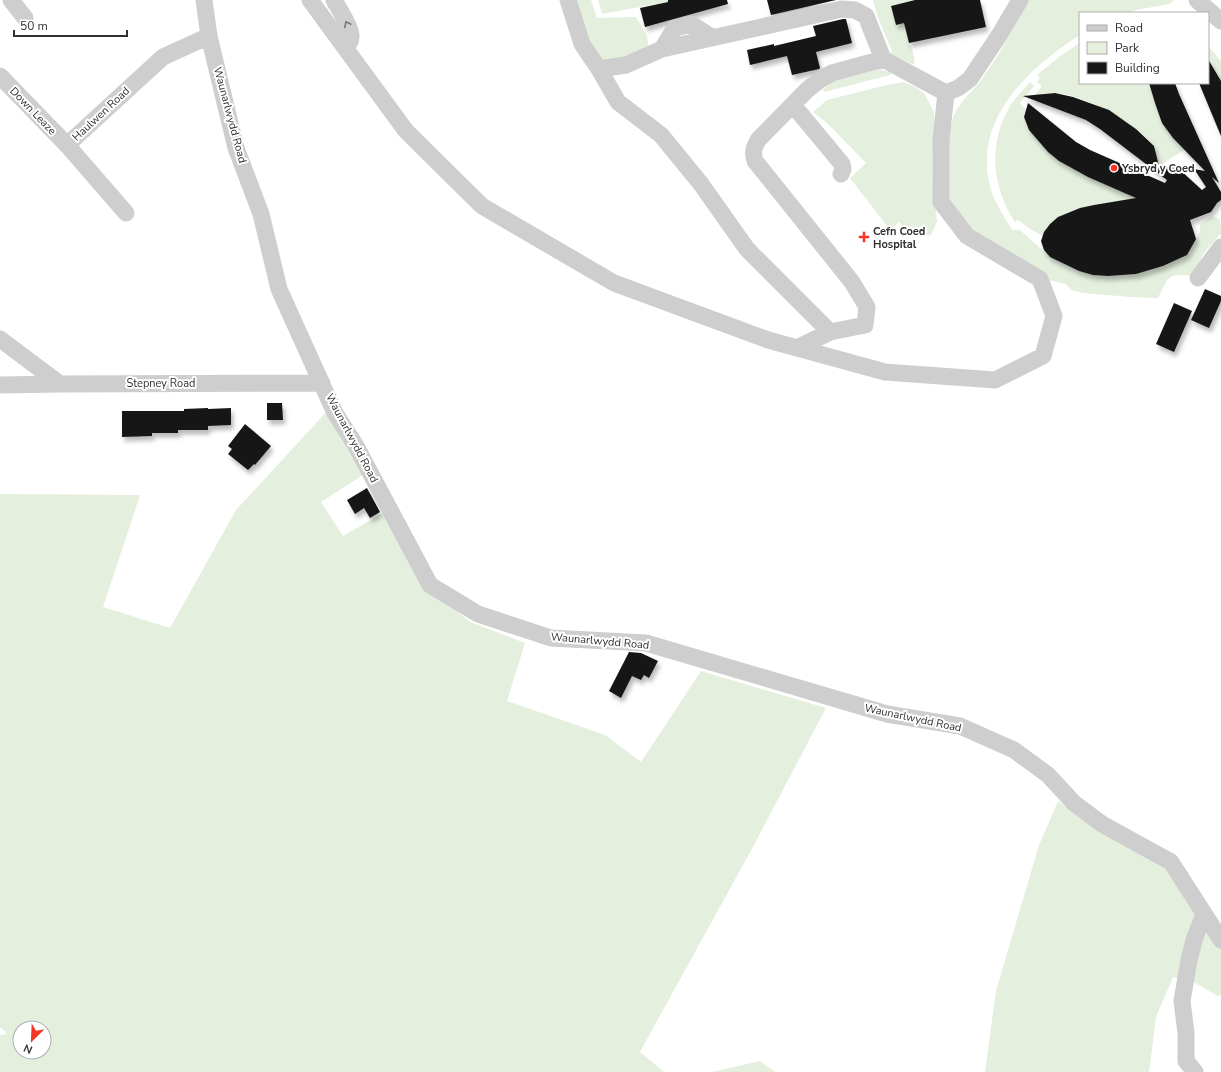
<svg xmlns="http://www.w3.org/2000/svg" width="1221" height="1072" font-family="'Nunito Sans',sans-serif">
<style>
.green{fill:#e4efde;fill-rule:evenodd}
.building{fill:#181818;filter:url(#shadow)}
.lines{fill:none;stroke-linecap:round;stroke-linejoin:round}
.minor{stroke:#cecece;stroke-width:17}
.oneway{stroke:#787878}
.poi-dot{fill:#f73524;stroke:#fff;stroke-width:1.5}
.labels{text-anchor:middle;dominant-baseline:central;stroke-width:4;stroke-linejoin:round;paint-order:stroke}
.street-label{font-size:11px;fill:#313131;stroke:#fff}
.poi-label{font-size:11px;font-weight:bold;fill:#313131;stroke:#fff;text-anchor:start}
</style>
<defs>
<filter id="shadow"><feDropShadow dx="2.5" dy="4.5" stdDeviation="2" flood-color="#0004"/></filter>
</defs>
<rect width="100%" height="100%" fill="#fff"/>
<path class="green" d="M 571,0 L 591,0 L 597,18 L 636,17 L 647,36 L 649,51 L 605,62 L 595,56 Z
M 598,0 L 668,0 L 668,2 L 602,14 Z
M 873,0 L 915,0 L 891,6 L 896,25 L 904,23 L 909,43 L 912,48 L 915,63 L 912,64 L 889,53 L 892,51 L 878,18 Z
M 1028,0 L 1174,0 L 1170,4 L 1136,10 L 1128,13 L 1080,13 L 1080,35 C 1025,70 966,126 994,198 C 999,209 1006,220 1012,230 L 1020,230 L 1050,257 L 1079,271 L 1093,275 L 1108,276 L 1136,274 L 1150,270 L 1163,266 L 1187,255 L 1200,232 L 1200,224 L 1212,216 L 1220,219 L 1221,233 L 1204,253 L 1192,276 C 1166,273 1169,277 1158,298 L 1131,297 L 1082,293 L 1071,290 L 1066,284 L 1048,280 L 975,234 L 947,203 C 948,177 945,140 954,115 C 960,101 973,91 982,79 C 1000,54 1014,28 1028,0 Z
M 1080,43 L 1080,83 L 1149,83 C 1157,110 1163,130 1184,150 L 1162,164 L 1158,162 C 1156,154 1154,148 1150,142 C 1133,120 1082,94 1054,93 C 1047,93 1040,95 1033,97 L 1042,86 L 1037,82 L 1040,78 L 1037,75 L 1060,56 Z
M 1208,46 L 1221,61 L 1221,81 L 1208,59 Z
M 879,69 L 892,73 L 890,75 L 824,92 L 823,90 L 831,82 Z
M 904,82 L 915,87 L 924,93 L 934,112 L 935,126 L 932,155 L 933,193 L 936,207 L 937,222 L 931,235 C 914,238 909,234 899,222 L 890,230 L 850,178 L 866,163 L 827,123 L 813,112 L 827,100 L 891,84 Z
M 1030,82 L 1034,86 L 1020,103 L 1026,109 L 1024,117 L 1029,130 L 1048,152 L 1059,161 L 1088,177 L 1163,202 C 1131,202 1101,200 1070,212 C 1059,217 1047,223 1043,236 L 1030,229 L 1018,220 L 1015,222 C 992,188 988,144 1009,108 C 1014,99 1023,90 1030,82 Z
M 329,409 L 366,473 L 321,502 L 343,536 L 385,512 L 428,587 L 470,622 L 525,643 L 507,701 L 605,735 L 641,762 L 701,671 L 826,708 L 754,845 L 640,1052 L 664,1072 L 0,1072 L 0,1035 L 6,1034 L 7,1033 L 0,1027 L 0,494 L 140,495 L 103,607 L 170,628 L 236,510 ZM 20,1028 L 44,1028 L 44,1052 L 20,1052 Z
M 1058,801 L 1096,828 L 1168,869 L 1221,947 L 1221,995 L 1218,996 L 1195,983 L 1173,977 L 1156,1017 L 1149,1072 L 985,1072 L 996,991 L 1039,845 Z
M 760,1061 L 775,1072 L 712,1072 Z"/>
<path class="building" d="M 668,0 L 727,0 L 728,4 L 645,27 L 640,8 L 668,2 Z
M 767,0 L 836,0 L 771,15 Z
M 915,0 L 980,0 L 986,27 L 909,43 L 904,23 L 896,25 L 891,6 Z
M 843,19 L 846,19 L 852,43 L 816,52 L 820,68 L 819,69 L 792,75 L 787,56 L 750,65 L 747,50 L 774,44 L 774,46 L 816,36 L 813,26 Z
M 1208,59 L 1221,81 L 1221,136 L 1199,83 L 1208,83 Z
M 1149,83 L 1175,83 L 1179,94 L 1219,183 L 1212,177 L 1221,192 L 1221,200 L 1217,203 L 1211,212 L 1190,220 L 1196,239 L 1187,255 L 1163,266 L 1136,274 L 1108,276 L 1093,275 L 1079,271 L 1050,257 L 1044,250 L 1041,241 L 1044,232 L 1050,224 L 1058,217 L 1080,208 L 1094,205 L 1136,198 L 1088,177 L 1059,161 L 1048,152 L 1029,130 L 1024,117 L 1028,103 L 1076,142 L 1090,150 L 1165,183 L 1167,180 L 1100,129 L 1086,120 L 1023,96 L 1055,93 L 1073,97 L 1109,110 L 1136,129 L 1154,146 L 1159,166 L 1178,168 L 1202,190 L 1206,187 L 1194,169 L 1205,171 L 1173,138 L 1162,123 L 1155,103 Z
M 1205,289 L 1221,296 L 1221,301 L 1209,328 L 1191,320 Z
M 1174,303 L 1192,311 L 1174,352 L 1156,344 Z
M 267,403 L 282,403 L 283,420 L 267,420 Z
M 208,408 L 208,409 L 231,408 L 231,425 L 208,426 L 208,430 L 178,430 L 178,433 L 152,433 L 152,436 L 122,437 L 122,411 L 184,411 L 184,409 Z
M 245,424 L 271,446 L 255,465 L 254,464 L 248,470 L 228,454 L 232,449 L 228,446 Z
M 367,488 L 380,512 L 370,518 L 364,508 L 355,514 L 347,500 Z
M 629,652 L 641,653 L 658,661 L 649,678 L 644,675 L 641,680 L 632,676 L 621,698 L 609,691 Z"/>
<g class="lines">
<path class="minor" d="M 11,0 L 25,18
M 204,0 L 209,36 L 236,148 L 261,214 L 279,289 L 335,413 L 356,446 L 430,585 L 478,614 L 551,638 L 646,643 L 887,714 L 960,726 L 1014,750 L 1048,775 L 1074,803 L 1102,824 L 1171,862 L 1221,940
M 310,0 L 406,131 L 482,206 L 614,283 L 768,340 L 885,372 L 995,380 L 1043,356 L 1054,316 L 1040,279 L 967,236 L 941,202 L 941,140 L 946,93
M 334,0 C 339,9 352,29 351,37 C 351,42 348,45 345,48
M 568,0 L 582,44 L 599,69 L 618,102 L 661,135 L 701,184 L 747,249 L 830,332
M 1197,0 L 1221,21
M 662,49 L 675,28 L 691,24 L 713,38
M 599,69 L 626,65 L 662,49 L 842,9 L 855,10 L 866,16 L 883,59 L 946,93 L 958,88 L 970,79 L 1000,34 L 1020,0
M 0,76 L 67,145 L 126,213
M 793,105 L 842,164 L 843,169 L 841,174
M 67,145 L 163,57 L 209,36
M 1198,278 L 1221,247
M 0,339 L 60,384
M 797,348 L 830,332 L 865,325 L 867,307 L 852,282 L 755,161 C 752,152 754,148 758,140 L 807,90 L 821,79 L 832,73 L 883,59
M 0,385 L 60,384 L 322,383
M 1195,1072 L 1186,1061 L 1186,1033 L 1182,1001 L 1189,960 L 1195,937 L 1204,915"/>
</g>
<defs><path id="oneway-chevron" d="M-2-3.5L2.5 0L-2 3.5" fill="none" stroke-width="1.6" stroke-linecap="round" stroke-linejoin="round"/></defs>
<use class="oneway" href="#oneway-chevron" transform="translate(347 24) rotate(-117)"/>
<g class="poi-dot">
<circle cx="1114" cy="168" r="4"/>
<path d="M862 231h4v4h4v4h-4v4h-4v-4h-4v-4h4z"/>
</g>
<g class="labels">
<g class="street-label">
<text transform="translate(33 111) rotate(46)">Down Leaze</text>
<text transform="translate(101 114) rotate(-43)">Haulwen Road</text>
<text transform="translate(230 115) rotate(75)">Waunarlwydd Road</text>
<text x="161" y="383">Stepney Road</text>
<text transform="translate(352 438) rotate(62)">Waunarlwydd Road</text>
<text transform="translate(600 641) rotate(5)">Waunarlwydd Road</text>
<text transform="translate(913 718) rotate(12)">Waunarlwydd Road</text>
</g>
<g class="poi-label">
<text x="1122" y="168">Ysbryd y Coed</text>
<text x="873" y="231">Cefn Coed<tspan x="873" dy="13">Hospital</tspan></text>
</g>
</g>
<rect x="1079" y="12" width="130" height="72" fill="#ffffff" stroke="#adadad"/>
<rect x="1087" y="25" width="20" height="6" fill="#cecece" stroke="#adadad"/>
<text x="1115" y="32" font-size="12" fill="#313131">Road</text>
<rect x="1087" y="42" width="20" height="12" fill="#e4efde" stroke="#adadad"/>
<text x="1115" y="52" font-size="12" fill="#313131">Park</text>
<rect x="1087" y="62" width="20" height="12" fill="#181818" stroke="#adadad"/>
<text x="1115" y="72" font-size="12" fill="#313131">Building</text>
<g transform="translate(32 1040) rotate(204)"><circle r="19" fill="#ffffff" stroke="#adadad"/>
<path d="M0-3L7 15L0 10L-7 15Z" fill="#f73524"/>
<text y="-6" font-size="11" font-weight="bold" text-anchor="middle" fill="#313131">N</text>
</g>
<path d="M14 30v6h113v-6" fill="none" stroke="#313131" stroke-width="2"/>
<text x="20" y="30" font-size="12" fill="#313131" stroke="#ffffff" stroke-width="3" paint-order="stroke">50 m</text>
</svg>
